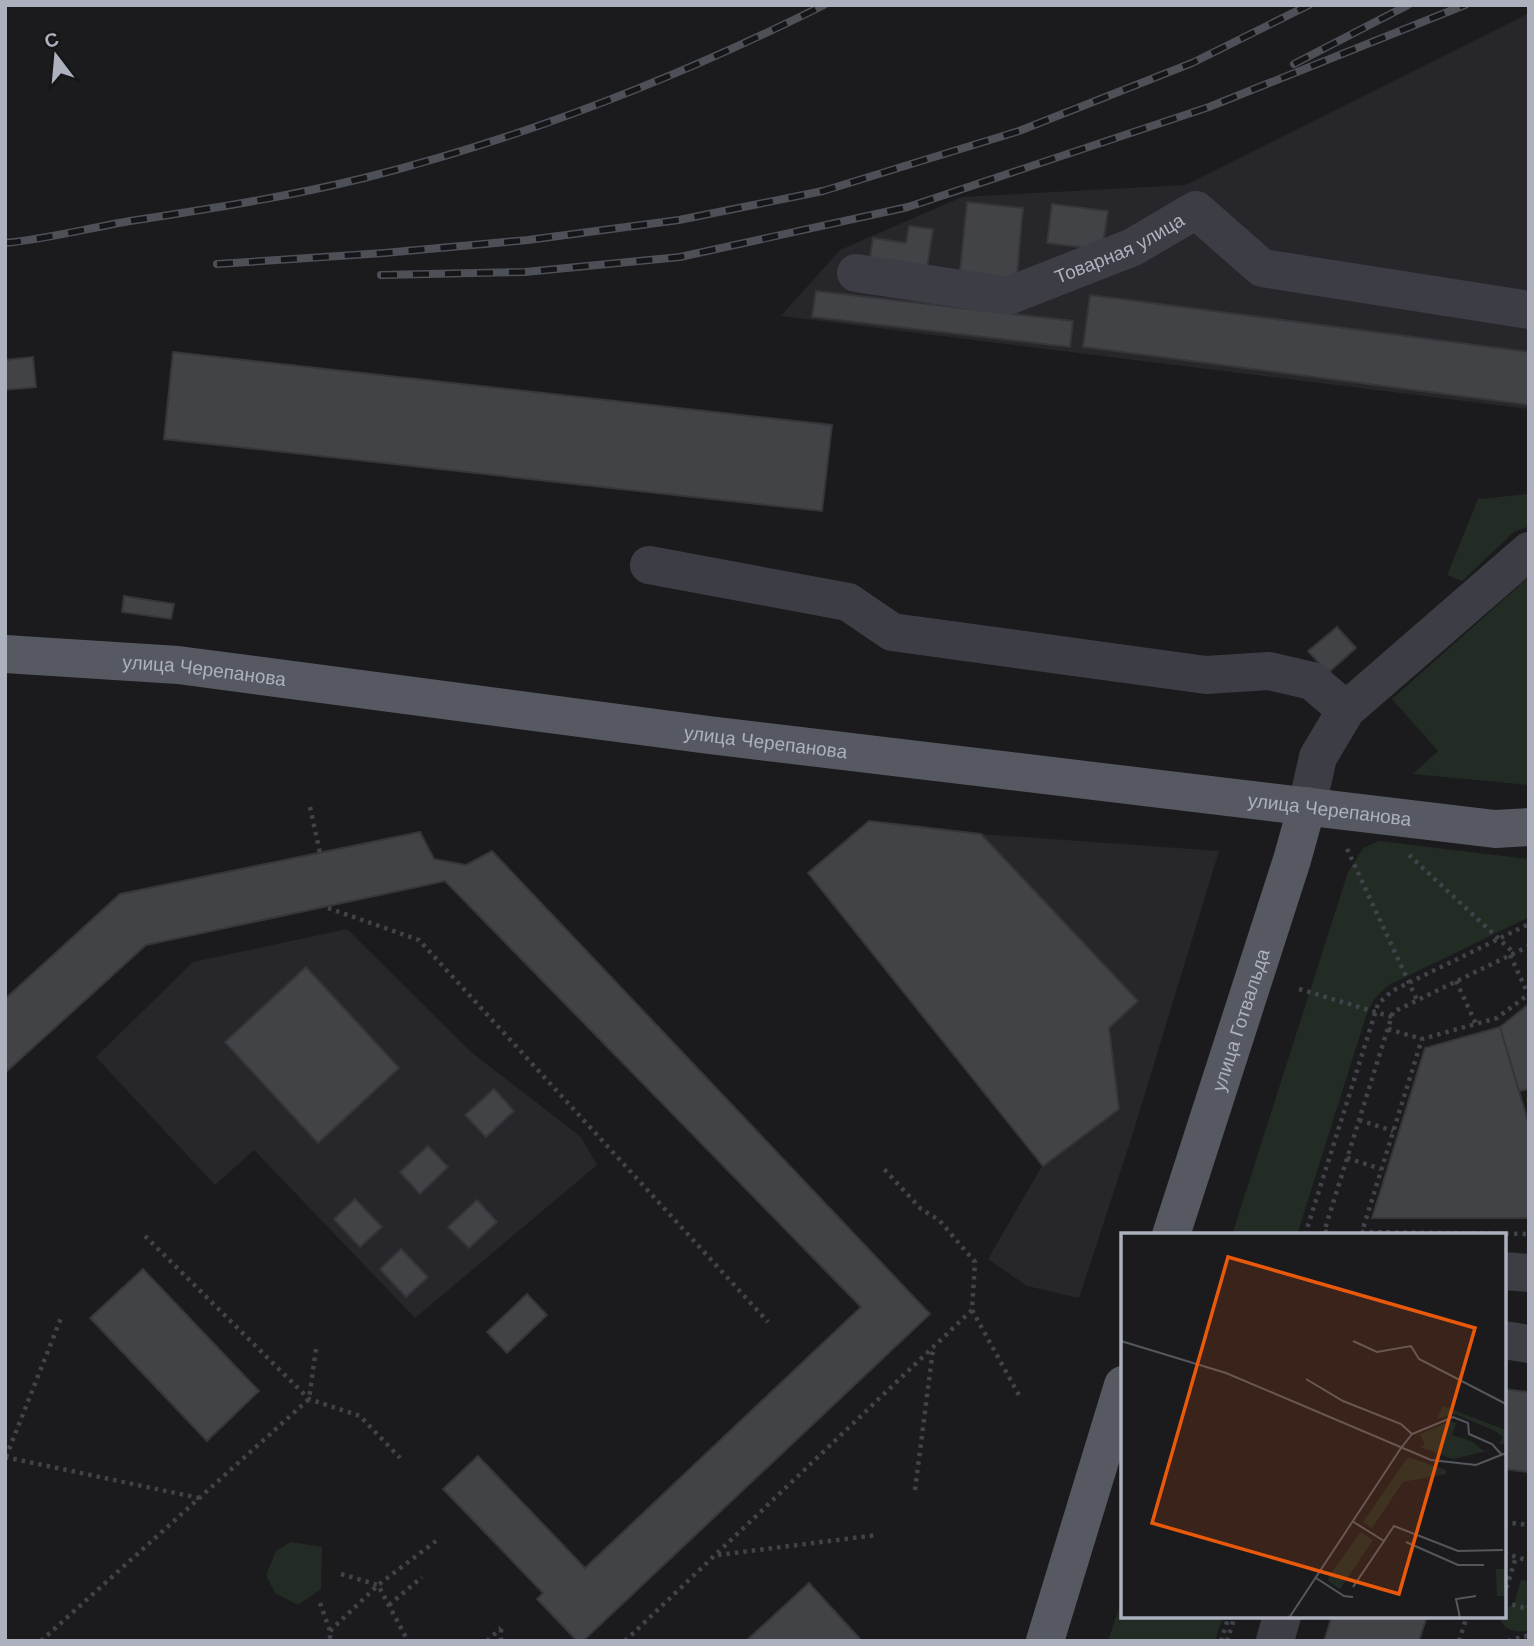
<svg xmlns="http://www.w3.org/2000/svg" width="1534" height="1646" font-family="Arial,sans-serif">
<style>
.built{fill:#27272b}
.green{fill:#222c24}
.building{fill:#424347;stroke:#35353a;stroke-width:2}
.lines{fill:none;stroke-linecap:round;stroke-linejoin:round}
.path{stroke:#41434a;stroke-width:4.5;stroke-dasharray:3.5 5;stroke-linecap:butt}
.minor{stroke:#3d3e45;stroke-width:38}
.major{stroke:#575962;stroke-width:38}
.rail-casing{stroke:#4e5058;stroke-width:8}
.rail{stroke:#161619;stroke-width:5;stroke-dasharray:16;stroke-linecap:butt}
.labels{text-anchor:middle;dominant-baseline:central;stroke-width:7;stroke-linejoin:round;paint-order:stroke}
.street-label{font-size:19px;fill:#adb1bd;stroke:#161619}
.inset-road{fill:none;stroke:#55575d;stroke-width:2}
.view{fill:#e8590c;fill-opacity:0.15;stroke:#e8590c;stroke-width:3.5}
.inset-edge{fill:none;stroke:#adb1bd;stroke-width:3.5}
</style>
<rect width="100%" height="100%" fill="#1b1b1d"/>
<path class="built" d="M 1529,13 L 1529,409 L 781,316 L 840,250 L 962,197 L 1185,185 Z
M 869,821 L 981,834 L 1219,851 L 1132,1136 L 1079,1298 L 1027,1286 L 988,1259 L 1042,1166 L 808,873 Z
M 347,929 L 471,1052 L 581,1137 L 597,1165 L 415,1318 L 254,1150 L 215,1185 L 96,1057 L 193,962 Z"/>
<path class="green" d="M 1529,494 L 1529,526 L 1514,532 L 1462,581 L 1447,575 L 1478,499 Z
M 1529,577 L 1529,785 L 1413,774 L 1438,751 L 1392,699 Z
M 1379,841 L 1529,859 L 1529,917 L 1387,986 L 1374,999 L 1366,1016 L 1297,1235 L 1232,1235 L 1348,872 L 1363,848 Z
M 291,1542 L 322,1547 L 321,1589 L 298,1605 L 275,1593 L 266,1575 L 276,1551 Z
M 1521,1580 L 1529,1582 L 1529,1630 C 1518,1633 1502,1632 1500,1616 L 1504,1616 L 1504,1608 L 1514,1605 Z
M 1123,1596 L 1123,1616 L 1223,1616 L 1215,1641 L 1108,1641 Z"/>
<path class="building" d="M 967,202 L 1023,208 L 1016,287 L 959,281 Z
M 1052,204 L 1108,211 L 1102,250 L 1047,243 Z
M 909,226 L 933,229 L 926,274 L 869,266 L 873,238 L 906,243 Z
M 816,291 L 1073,321 L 1070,347 L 812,317 Z
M 1090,295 L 1529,352 L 1529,405 L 1083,347 Z
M 173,352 L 832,425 L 822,511 L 164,439 Z
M 33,357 L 36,387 L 5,390 L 5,360 Z
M 124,596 L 174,604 L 171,619 L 122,612 Z
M 1337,627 L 1356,648 L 1328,673 L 1308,651 Z
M 869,821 L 981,834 L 1138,1001 L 1109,1028 L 1119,1109 L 1043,1166 L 808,873 Z
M 420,832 L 434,859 L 466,865 L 492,851 L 930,1314 L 583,1641 L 577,1641 L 537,1599 L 543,1593 L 443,1489 L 478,1456 L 585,1568 L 861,1307 L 445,881 L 146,945 L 5,1073 L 5,999 L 120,894 Z
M 306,967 L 399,1068 L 318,1143 L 225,1042 Z
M 1529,1004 L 1529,1089 L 1519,1091 L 1500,1027 Z
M 1500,1027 L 1529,1125 L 1529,1218 L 1372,1218 L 1425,1048 Z
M 494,1089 L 514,1111 L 486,1137 L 465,1115 Z
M 428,1146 L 448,1167 L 420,1194 L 400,1172 Z
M 355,1199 L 382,1227 L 360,1247 L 334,1219 Z
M 477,1200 L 497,1222 L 469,1248 L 448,1227 Z
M 401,1249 L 428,1277 L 406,1297 L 380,1269 Z
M 143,1269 L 259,1391 L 207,1441 L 90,1318 Z
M 527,1294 L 547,1315 L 507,1353 L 487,1332 Z
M 1504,1389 L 1529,1392 L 1529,1472 L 1504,1469 Z
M 809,1583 L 862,1641 L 746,1641 Z
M 1332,1616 L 1427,1616 L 1419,1641 L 1324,1641 Z"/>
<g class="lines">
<path class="path" d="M 310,807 L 320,853
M 1347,849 L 1417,1000
M 1409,855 L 1514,953
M 328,908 L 419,940 L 768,1322
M 1510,955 L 1528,994
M 1456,981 L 1476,1024
M 1299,989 L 1392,1017
M 1388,1029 L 1422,1039
M 1529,1099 L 1529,1102
M 1359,1120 L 1393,1131
M 1347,1158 L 1381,1169
M 1324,1231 L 1335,1235
M 1361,1232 L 1529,1234
M 1305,1235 L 1378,1004 L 1392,991 L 1529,924
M 1323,1235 L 1393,1012 L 1529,946
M 1361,1235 L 1422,1039 L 1497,1018 L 1529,994
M 145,1236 L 309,1399 L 360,1416 L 400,1458
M 972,1310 L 1020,1397
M 5,1457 L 199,1498
M 6,1457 L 61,1318
M 915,1490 L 933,1349
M 1504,1522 L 1529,1525
M 1504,1553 L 1529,1561
M 718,1555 L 877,1535
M 341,1574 L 378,1585 L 408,1641
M 1504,1596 L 1516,1557
M 1504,1602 L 1528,1609 L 1529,1606
M 320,1603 L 330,1631 L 330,1641
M 389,1605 L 422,1577
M 330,1631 L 378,1585 L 436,1541
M 41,1641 L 309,1399 L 316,1349
M 487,1641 L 501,1628
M 501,1641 L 501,1628
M 625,1641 L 972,1310 L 975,1262 L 939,1220 L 921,1209 L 884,1169
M 1221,1641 L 1229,1616
M 1227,1641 L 1235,1616
M 1459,1641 L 1467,1616
M 1508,1641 L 1526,1636 L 1528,1641"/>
<g class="minor">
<path id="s1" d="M 856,273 L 1008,296 L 1133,247 L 1196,210 L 1262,268 L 1529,310"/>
<path d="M 649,565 L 848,602 L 892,632 L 1206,675 L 1269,671 L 1312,681 L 1346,710"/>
<path d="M 1307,806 L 1318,757 L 1346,710 L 1529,551"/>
<path d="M 1504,1271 L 1529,1273"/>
<path d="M 1504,1340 L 1529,1344"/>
<path d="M 1275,1641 L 1282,1616"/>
</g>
<g class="major">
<path id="s2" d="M 5,654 L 178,665 L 709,735 L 1495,829 L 1529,827"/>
<path id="s3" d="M 1171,1235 L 1292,860 L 1307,806"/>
<path d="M 1045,1641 L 1123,1385"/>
</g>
<defs>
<path id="rail" d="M 1294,64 L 1408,5
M 5,243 C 47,239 89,228 130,221 C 208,209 287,197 364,178 C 524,138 677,78 824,5
M 217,264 L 384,253 L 528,240 L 679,220 L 823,191 L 1019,131 L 1192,63 L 1309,5
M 381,275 L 525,272 L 680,257 L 908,207 L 1209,107 L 1465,5"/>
</defs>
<use href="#rail" class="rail-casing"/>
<use href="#rail" class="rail"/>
</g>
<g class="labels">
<g class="street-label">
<text stroke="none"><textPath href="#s1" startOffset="275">Товарная улица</textPath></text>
<text stroke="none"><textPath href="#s2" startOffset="200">улица Черепанова</textPath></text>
<text stroke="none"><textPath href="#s2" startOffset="766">улица Черепанова</textPath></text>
<text stroke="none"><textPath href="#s2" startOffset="1334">улица Черепанова</textPath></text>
<text stroke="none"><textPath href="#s3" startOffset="226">улица Готвальда</textPath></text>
</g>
</g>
<g transform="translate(1121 1233)">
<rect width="385" height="385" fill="#1b1b1d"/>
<path d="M 322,173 L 385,197 L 385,211 L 378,211 L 382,204 L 374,198 L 334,181 L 316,186 ZM 330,188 L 335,190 L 331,202 L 350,208 L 363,218 L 371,217 L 332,226 L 299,214 L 304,212 L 299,201 ZM 287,224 L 325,237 L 325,241 L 282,249 L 251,295 L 242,289 ZM 240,299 L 252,307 L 219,356 L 207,348 L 208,343 ZM 375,336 L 385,336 L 385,363 L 376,363 Z" fill="#222c24"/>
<path class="inset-road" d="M 0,108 L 105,140 L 310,227 L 355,232 L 385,220M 232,108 L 256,119 L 290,113 L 298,126 L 385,171M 185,146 L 222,168 L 280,191 L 291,201M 280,215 L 291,201 L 332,184 L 347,190 L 348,201 L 371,211 L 381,222M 231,288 L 263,308 L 232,354M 263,308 L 273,293 L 337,318 L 382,317M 285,309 L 337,332 L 363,332M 195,345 L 223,363 L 232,364M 168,385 L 280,215M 339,385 L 335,366 L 355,363"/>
<path class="view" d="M 107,24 L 354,95 L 278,361 L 31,290 Z"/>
<rect width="385" height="385" class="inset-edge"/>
</g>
<rect width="1534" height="1646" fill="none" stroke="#adb1bd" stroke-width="14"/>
<g transform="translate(56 56) rotate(344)" stroke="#161619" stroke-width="5" paint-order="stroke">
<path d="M0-5L12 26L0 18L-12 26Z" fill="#adb1bd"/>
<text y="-10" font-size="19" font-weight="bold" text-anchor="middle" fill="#adb1bd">С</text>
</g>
</svg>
